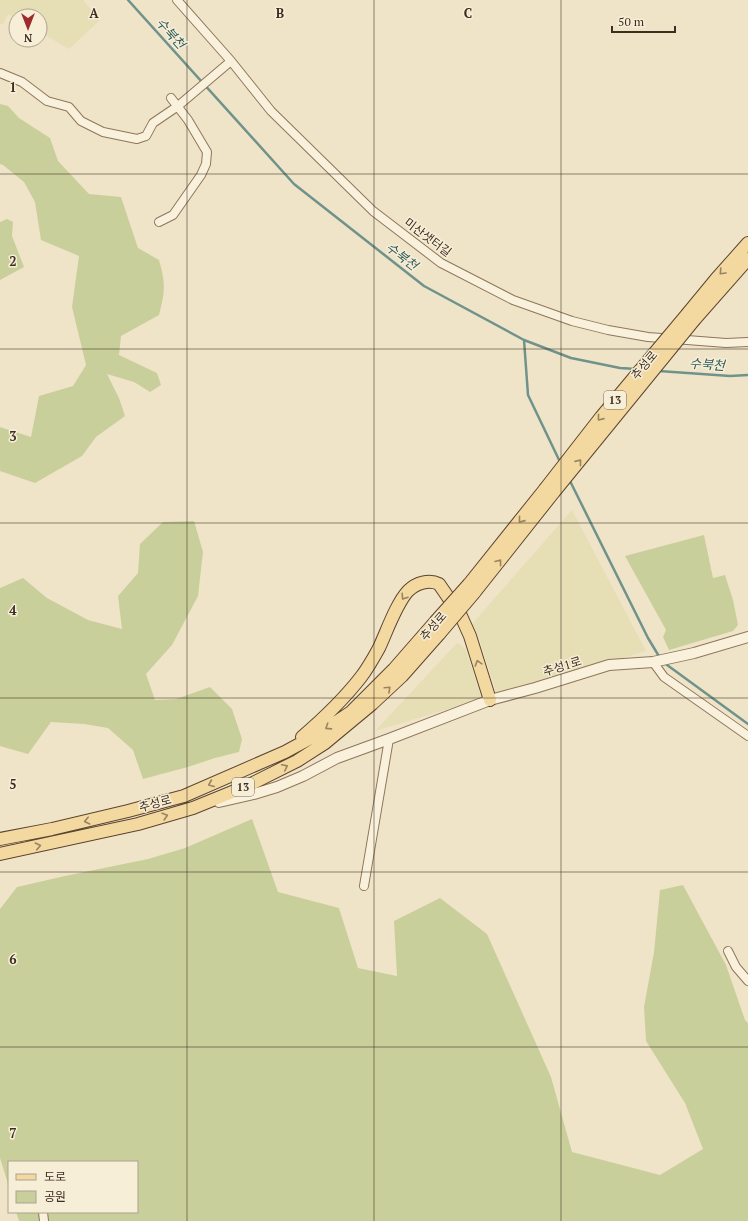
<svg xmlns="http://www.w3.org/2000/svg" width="748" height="1221" font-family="'PT Serif','Noto Sans KR',serif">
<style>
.farmland{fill:#e6deb5}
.green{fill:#c9cf9b}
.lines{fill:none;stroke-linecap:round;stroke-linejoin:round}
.stream{stroke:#6f938a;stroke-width:2.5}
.minor-casing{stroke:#8d765c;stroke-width:10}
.tertiary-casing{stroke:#8d765c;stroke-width:12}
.primary-casing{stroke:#5b4430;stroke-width:14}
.minor{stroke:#faf1dc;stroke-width:8}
.tertiary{stroke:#faf1dc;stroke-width:10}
.primary{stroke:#f3d9a0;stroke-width:12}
.primary-bridge-casing{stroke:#5b4430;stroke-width:14;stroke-linecap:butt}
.primary-bridge{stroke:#f3d9a0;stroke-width:12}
.oneway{stroke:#988460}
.grid{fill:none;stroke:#3d2e20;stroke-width:1;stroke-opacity:0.55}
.labels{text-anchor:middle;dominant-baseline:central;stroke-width:3;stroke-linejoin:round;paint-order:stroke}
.shield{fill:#f7eed8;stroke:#756857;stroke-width:1}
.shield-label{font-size:11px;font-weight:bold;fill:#3d2e20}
.street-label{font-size:12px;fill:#3d2e20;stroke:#f7eed8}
.water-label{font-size:13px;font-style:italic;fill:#2f5d5a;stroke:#f7eed8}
.grid-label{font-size:13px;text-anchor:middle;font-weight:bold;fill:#3d2e20;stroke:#f7eed8;stroke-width:3;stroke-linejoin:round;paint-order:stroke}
</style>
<rect width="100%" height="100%" fill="#f0e4c8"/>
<path class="farmland" d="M 0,0 L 83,0 L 100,20 L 69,49 L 40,32 L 40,16 L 16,16 L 16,19 L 8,14 L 3,24 L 0,24 Z
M 572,510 L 646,651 L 497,696 L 479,638 L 472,624 Z
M 457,643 L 461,645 L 466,650 L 482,699 L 375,731 Z"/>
<path class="green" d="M 0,104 L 8,106 L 19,118 L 50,138 L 58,161 L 89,194 L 121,197 L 138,248 L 159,260 C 166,284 165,292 159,315 L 121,336 L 119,355 L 157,373 L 161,385 L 150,392 L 134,382 L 107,374 L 119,398 L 125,416 L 96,437 L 82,456 L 35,483 L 0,471 L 0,427 L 31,437 L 39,396 L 73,386 L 86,365 L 72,307 L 79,256 L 41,240 L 35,202 L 24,182 L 3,165 L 0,164 Z
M 7,219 L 13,222 L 12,236 L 24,267 L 0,280 L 0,222 Z
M 194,521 L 203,552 L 198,596 L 172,645 L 146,674 L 155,700 L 176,699 L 210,687 L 232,709 L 242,739 L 239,752 L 215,758 L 188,767 L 143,779 L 133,750 L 108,728 L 84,724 L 51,722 L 28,754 L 0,746 L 0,588 L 23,578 L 47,598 L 88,620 L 122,629 L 118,596 L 138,573 L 140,544 L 163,522 Z
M 704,535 L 713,578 L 725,575 L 733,600 L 738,625 L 733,631 L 669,650 L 663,637 L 666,630 L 625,556 Z
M 252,819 L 278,892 L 339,908 L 358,968 L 397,976 L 394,921 L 440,898 L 487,934 L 551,1077 L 572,1152 L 660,1175 L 703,1149 L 685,1103 L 646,1041 L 644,1007 L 654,952 L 660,890 L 683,885 L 726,965 L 745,1020 L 748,1023 L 748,1221 L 19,1221 L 16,1212 L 137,1212 L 137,1162 L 9,1162 L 9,1187 L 0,1158 L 0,909 L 17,887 L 65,876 L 148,859 L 185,848 Z"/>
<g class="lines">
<path class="stream" d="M 128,0 L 294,184 L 424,286 L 524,340 L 571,358 L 620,368 L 636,369
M 524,340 L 528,395 L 561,464
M 659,371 L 730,376 L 748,375
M 569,479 L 648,638 L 660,658
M 663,662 L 748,724"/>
<defs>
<path id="minor" d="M 177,0 L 231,61 L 271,111 L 373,211 L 441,263 L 513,300 L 572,321 L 608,330 L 648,337 L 726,343 L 748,342
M 0,73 L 22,82 L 47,101 L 69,107 L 81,121 L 103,132 L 137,139 L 146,136 L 153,123 L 178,106 L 231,61
M 159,222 L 173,215 L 201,175 L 206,164 L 207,152 L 188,120 L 171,98
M 653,662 L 664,677 L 748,736
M 364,886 L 389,739
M 728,951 L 736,967 L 748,981
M 43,1212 L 44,1221"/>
<path id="tertiary" d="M 219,802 L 254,794 L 277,787 L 303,776 L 337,758 L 389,739 L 490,700 L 535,688 L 609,665 L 653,662 L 694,653 L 748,637"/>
<path id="primary" d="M 688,313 L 716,279 L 748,243
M 695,319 L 748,259
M 469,584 L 545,489
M 474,593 L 554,492
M 302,737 C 323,719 344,699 361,677 C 368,668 374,657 379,648 C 387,631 396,604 408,591 C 416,583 429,579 439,584 L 461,616 L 470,636 L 490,700
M 0,839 L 52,829 L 128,811 L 184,796 L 285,752 L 320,733 L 351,712 L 394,669 L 435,622
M 0,854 L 138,824 L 193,808 L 247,786 L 297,761 L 325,743 L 372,704 L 402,676 L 440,633"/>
</defs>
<use href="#minor" class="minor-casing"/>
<use href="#tertiary" class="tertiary-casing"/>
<use href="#primary" class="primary-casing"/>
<use href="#minor" class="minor"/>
<use href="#tertiary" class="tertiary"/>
<use href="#primary" class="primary"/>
<defs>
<path id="primary-bridge" d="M 545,489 L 601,417 L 688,313
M 554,492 L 695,319
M 435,622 L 469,584
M 440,633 L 474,593"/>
</defs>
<use href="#primary-bridge" class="primary-bridge-casing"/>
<use href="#primary-bridge" class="primary-bridge"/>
</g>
<defs><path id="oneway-chevron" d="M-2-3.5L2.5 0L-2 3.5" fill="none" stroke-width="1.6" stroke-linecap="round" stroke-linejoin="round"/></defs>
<g class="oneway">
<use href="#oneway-chevron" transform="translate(722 272) rotate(133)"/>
<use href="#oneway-chevron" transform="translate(600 418) rotate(129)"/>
<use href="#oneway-chevron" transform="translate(579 462) rotate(-51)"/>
<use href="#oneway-chevron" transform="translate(521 520) rotate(129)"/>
<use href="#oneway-chevron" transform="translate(499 562) rotate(-52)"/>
<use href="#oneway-chevron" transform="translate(404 597) rotate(123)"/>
<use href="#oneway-chevron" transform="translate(478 663) rotate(-107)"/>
<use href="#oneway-chevron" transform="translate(388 689) rotate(-43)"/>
<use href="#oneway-chevron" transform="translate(328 727) rotate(147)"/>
<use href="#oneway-chevron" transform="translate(285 767) rotate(-26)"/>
<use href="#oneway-chevron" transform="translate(211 784) rotate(157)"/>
<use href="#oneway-chevron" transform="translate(165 816) rotate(-17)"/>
<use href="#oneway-chevron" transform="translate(87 821) rotate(167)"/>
<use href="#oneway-chevron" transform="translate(38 846) rotate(-12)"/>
</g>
<path class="grid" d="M 187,0 L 187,1221M 374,0 L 374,1221M 561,0 L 561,1221M 0,174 L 748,174M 0,349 L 748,349M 0,523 L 748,523M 0,698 L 748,698M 0,872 L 748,872M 0,1047 L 748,1047"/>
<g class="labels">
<g class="shield">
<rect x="604" y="391" width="22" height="18" rx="3"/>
<rect x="232" y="778" width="22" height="18" rx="3"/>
</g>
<g class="shield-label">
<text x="615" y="400">13</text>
<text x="243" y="787">13</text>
</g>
<g class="street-label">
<text transform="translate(428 237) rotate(37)">미산샛터길</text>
<text transform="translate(644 365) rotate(-50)">추성로</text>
<text transform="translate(433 626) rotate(-49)">추성로</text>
<text transform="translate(562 666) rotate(-17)">추성1로</text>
<text transform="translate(155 803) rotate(-15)">추성로</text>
</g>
<g class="water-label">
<text transform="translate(171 33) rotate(48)">수북천</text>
<text transform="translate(402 256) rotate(38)">수북천</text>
<text transform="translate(707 364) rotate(4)">수북천</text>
</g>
</g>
<g class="grid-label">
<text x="94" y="18">A</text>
<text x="280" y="18">B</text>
<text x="468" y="18">C</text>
<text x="13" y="92">1</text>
<text x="13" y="266">2</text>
<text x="13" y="441">3</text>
<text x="13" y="615">4</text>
<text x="13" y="789">5</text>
<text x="13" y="964">6</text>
<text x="13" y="1138">7</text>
</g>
<rect x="8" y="1161" width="130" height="52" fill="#f7eed8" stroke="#ada18e"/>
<rect x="16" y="1174" width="20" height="6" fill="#f3d9a0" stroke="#ada18e"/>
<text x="44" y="1181" font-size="12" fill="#3d2e20">도로</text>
<rect x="16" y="1191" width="20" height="12" fill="#c9cf9b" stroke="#ada18e"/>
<text x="44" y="1201" font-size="12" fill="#3d2e20">공원</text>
<g transform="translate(28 28) rotate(180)"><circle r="19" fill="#f7eed8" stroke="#ada18e"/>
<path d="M0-3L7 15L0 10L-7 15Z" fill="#9e2a2b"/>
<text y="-6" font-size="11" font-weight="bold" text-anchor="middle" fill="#3d2e20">N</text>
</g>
<path d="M612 26v6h63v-6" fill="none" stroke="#3d2e20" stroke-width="2"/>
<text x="618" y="26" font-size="12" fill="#3d2e20" stroke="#f7eed8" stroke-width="3" paint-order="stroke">50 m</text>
</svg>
